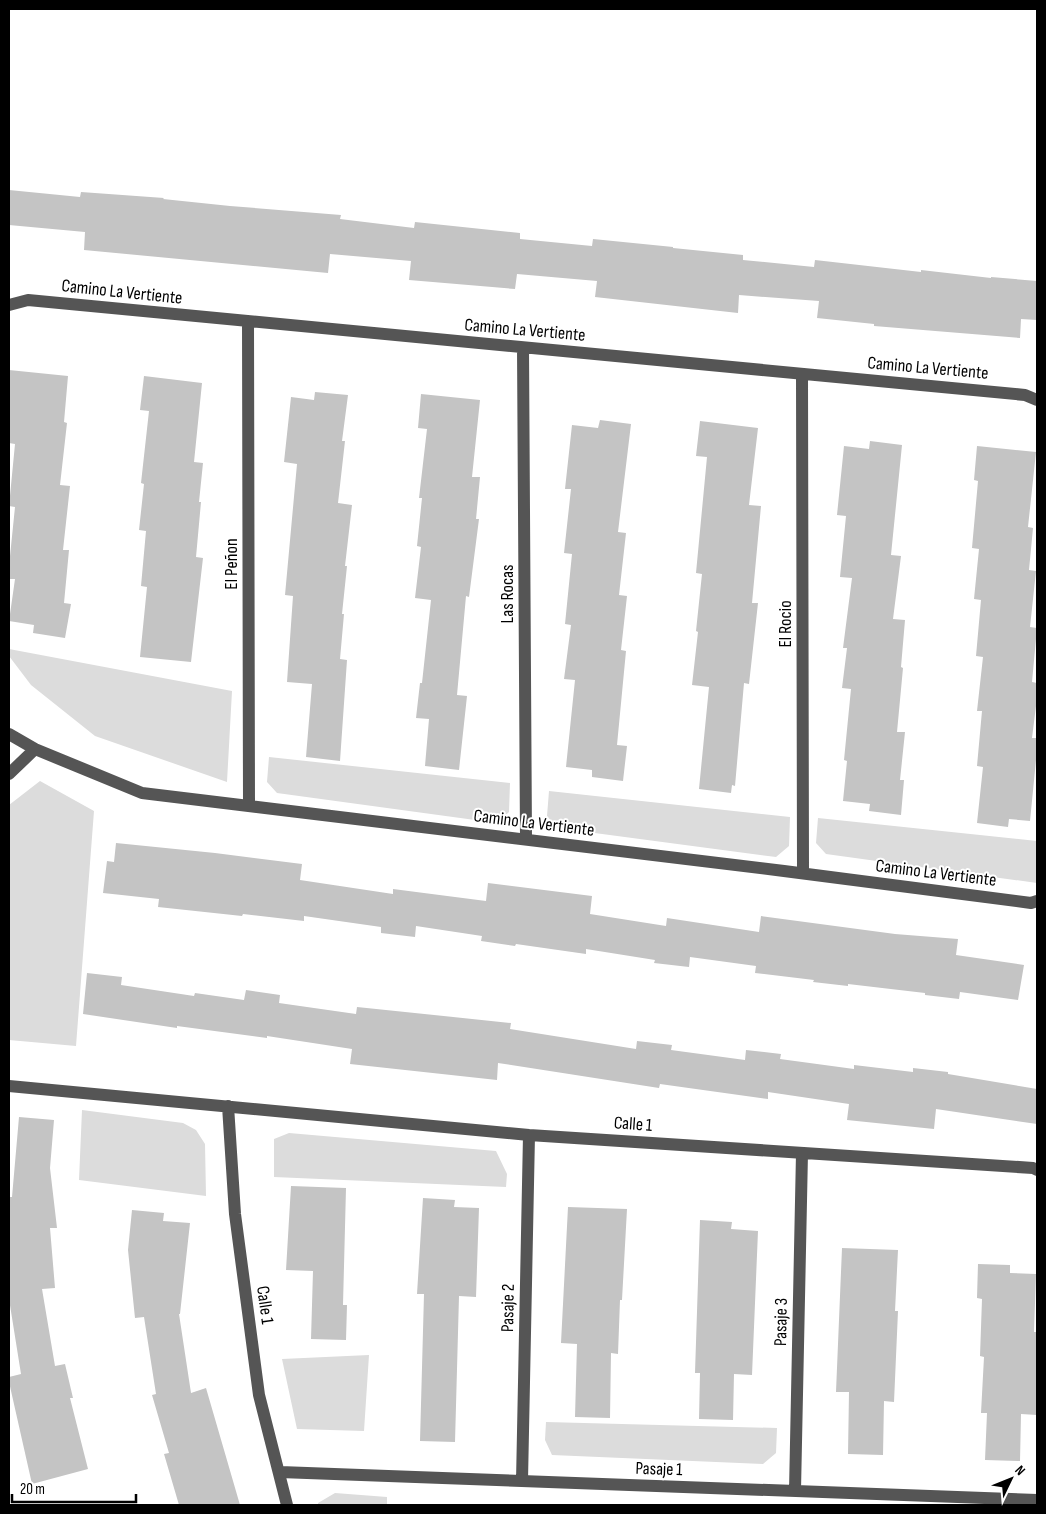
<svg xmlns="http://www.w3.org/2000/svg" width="1046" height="1514" font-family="'Sofia Sans Condensed',sans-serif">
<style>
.green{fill:#dcdcdc}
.building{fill:#c4c4c4}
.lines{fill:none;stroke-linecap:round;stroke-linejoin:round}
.minor{stroke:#555;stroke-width:12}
.labels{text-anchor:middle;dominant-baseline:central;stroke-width:4;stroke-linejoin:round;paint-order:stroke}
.street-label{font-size:18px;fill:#000;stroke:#fff}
</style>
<rect width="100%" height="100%" fill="#fff"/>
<path class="green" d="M 9,649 L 232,691 L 227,782 L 95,736 L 31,685 L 9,656 Z
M 269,757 L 510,783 L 509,812 L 497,823 L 277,793 L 267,782 Z
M 40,781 L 94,811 L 76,1046 L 9,1040 L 9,805 Z
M 549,791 L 790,817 L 789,846 L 776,857 L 557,828 L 547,816 Z
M 818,818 L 1037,841 L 1037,883 L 826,854 L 816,843 Z
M 82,1110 L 183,1123 L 196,1130 L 205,1144 L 206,1196 L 79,1180 Z
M 289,1133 L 496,1151 L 507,1174 L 506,1187 L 274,1177 L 274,1139 Z
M 369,1355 L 364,1431 L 297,1429 L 282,1359 Z
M 546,1422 L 777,1428 L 776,1453 L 763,1464 L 552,1455 L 545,1440 Z
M 335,1493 L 387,1497 L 387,1505 L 318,1505 L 318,1503 Z"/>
<path class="building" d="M 9,190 L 80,197 L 81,192 L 164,198 L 163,199 L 230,206 L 341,215 L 340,219 L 414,228 L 415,222 L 520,233 L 520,239 L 592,246 L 593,239 L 673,247 L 673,248 L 743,255 L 743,260 L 814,267 L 815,260 L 921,272 L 921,270 L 991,278 L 991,277 L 1037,281 L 1037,320 L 1021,319 L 1020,338 L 874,326 L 874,324 L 817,318 L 819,301 L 739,295 L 738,313 L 595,297 L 597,281 L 517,274 L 515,289 L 409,280 L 411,261 L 330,254 L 328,273 L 84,250 L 85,232 L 9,225 Z
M 9,370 L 68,376 L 64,422 L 67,423 L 60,485 L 70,486 L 63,550 L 69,550 L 64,603 L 71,604 L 65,638 L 33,633 L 34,625 L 9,621 L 15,579 L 9,579 L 9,566 L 15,507 L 9,506 L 15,444 L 9,443 Z
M 144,376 L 202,383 L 194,462 L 203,463 L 199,502 L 201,502 L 196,557 L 203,558 L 191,662 L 140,657 L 147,587 L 141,586 L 146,531 L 139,530 L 144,484 L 141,483 L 149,411 L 140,410 Z
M 315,392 L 348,395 L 342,441 L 345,441 L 338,503 L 352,505 L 345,566 L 347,566 L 342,614 L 344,614 L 340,659 L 347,660 L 340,761 L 306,757 L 312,684 L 287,682 L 293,596 L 285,595 L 297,464 L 284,462 L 291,397 L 314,400 Z
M 421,394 L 480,400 L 472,477 L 480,477 L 476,519 L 479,519 L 469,597 L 466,596 L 457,695 L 467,696 L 459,770 L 425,766 L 429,719 L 416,718 L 420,683 L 422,683 L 431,600 L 415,598 L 421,547 L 417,546 L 422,498 L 419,498 L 427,429 L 418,428 Z
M 600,420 L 631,424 L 618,532 L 626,533 L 619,595 L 627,596 L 621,650 L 626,651 L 617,745 L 627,746 L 623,781 L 592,777 L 592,770 L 566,767 L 575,680 L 564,679 L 571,625 L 565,624 L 572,554 L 564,553 L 571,489 L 565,489 L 572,425 L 598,428 Z
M 700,421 L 758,428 L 749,505 L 761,506 L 752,603 L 758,603 L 749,684 L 744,683 L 735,786 L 732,785 L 731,793 L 699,789 L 709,687 L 692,685 L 698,632 L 696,631 L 702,574 L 696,573 L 707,457 L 696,456 Z
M 870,441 L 902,445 L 891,555 L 901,556 L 893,619 L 905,620 L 901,667 L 903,668 L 897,732 L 905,732 L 900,780 L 904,780 L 901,815 L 869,811 L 870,804 L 843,801 L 847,761 L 844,760 L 851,689 L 842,688 L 847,648 L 843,648 L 852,578 L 840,577 L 846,516 L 837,515 L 844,446 L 869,449 Z
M 977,446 L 1036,452 L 1028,527 L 1033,528 L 1029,570 L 1036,571 L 1030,627 L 1037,628 L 1032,682 L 1037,683 L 1037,698 L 1032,738 L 1037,738 L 1037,750 L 1030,821 L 1009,819 L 1008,827 L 977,823 L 983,767 L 977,766 L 982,711 L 977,711 L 983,657 L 976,656 L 981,600 L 974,599 L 979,549 L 972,548 L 978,481 L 974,480 Z
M 116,843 L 215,853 L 302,864 L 300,880 L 393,894 L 393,889 L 486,901 L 488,883 L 592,896 L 590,914 L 666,926 L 667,918 L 759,932 L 761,916 L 895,934 L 958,939 L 956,955 L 1024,965 L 1018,1000 L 960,992 L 959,999 L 925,995 L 925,993 L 848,984 L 848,986 L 813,982 L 814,980 L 755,973 L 756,966 L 690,957 L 689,967 L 654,963 L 655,960 L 586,949 L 586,954 L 516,944 L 515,946 L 481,941 L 482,936 L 416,926 L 415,937 L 381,933 L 381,927 L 304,916 L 304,921 L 243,914 L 242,916 L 158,907 L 159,899 L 103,893 L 107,861 L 114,862 Z
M 87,973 L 122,977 L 121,985 L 194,996 L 195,993 L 244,1000 L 246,990 L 280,995 L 279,1003 L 356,1014 L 357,1007 L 511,1023 L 510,1029 L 636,1049 L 637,1041 L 672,1045 L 671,1050 L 745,1060 L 746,1050 L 781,1054 L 780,1059 L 854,1069 L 854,1065 L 913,1072 L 913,1068 L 948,1072 L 948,1074 L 1037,1089 L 1037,1124 L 936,1109 L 934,1129 L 847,1120 L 849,1104 L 768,1092 L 768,1099 L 660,1084 L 659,1088 L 498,1063 L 497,1080 L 350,1064 L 352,1049 L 267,1036 L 267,1038 L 177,1026 L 177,1028 L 83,1014 Z
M 19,1117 L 54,1120 L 50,1168 L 57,1228 L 50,1228 L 55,1288 L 42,1289 L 55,1366 L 65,1364 L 73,1398 L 70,1398 L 88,1469 L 32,1484 L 9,1382 L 9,1377 L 21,1374 L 9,1299 L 9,1197 L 12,1197 Z
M 291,1186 L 346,1188 L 343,1305 L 347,1305 L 346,1340 L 311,1339 L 313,1271 L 286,1270 Z
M 423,1198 L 455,1200 L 454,1207 L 479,1208 L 476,1297 L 459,1296 L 455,1442 L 420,1441 L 424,1294 L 417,1294 Z
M 568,1207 L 627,1209 L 622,1300 L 620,1300 L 618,1354 L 611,1353 L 610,1418 L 575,1417 L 577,1344 L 561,1343 Z
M 132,1210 L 164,1213 L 163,1221 L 190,1223 L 180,1314 L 179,1314 L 191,1393 L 206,1388 L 240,1505 L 179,1505 L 164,1454 L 169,1453 L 152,1395 L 156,1394 L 144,1317 L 135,1318 L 128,1250 Z
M 700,1220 L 732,1222 L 731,1229 L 758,1231 L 752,1375 L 734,1374 L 733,1420 L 699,1419 L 700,1373 L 695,1373 Z
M 842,1248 L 898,1250 L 895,1311 L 898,1311 L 894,1402 L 884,1401 L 883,1455 L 848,1454 L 849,1392 L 836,1392 Z
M 978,1264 L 1010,1265 L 1010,1273 L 1036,1274 L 1034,1332 L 1037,1332 L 1037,1415 L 1021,1414 L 1020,1461 L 985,1460 L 987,1413 L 981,1413 L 984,1357 L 980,1356 L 982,1299 L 977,1298 Z"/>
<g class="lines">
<path class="minor" d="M 9,305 L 28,300 L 1025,395 L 1037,400
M 248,322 L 249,806
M 523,348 L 526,839
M 802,374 L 803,873
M 9,734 L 35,749 L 142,793 L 784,871 L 1031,903 L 1037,901
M 9,774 L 35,749
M 9,1086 L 529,1135 L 1033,1168 L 1037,1170
M 228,1106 L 235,1214 L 259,1395 L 287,1505
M 280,1472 L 1037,1500
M 522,1481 L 529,1135
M 795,1491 L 802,1153"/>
</g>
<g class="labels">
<g class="street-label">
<text transform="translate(122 292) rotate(6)">Camino La Vertiente</text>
<text transform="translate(525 330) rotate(5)">Camino La Vertiente</text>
<text transform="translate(928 368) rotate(5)">Camino La Vertiente</text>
<text transform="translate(231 564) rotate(-90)">El Peñon</text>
<text transform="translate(507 594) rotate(-90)">Las Rocas</text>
<text transform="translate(785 624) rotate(-90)">El Rocio</text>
<text transform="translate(534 823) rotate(7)">Camino La Vertiente</text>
<text transform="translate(936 873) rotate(7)">Camino La Vertiente</text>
<text transform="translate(633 1124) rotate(4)">Calle 1</text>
<text transform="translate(265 1305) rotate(82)">Calle 1</text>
<text transform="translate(508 1308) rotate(-89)">Pasaje 2</text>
<text transform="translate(781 1322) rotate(-89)">Pasaje 3</text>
<text transform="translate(659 1469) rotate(2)">Pasaje 1</text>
</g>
</g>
<rect width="1046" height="1514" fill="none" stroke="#000000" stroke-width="20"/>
<g transform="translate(1011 1479) rotate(47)" stroke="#ffffff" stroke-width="4" paint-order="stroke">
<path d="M0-4L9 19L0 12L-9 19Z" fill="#000000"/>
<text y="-8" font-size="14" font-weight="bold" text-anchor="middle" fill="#000000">N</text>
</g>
<path d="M12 1494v8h124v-8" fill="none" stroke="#000000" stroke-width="2.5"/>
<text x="20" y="1494" font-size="15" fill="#000000" stroke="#ffffff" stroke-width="4" paint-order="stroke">20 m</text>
</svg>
